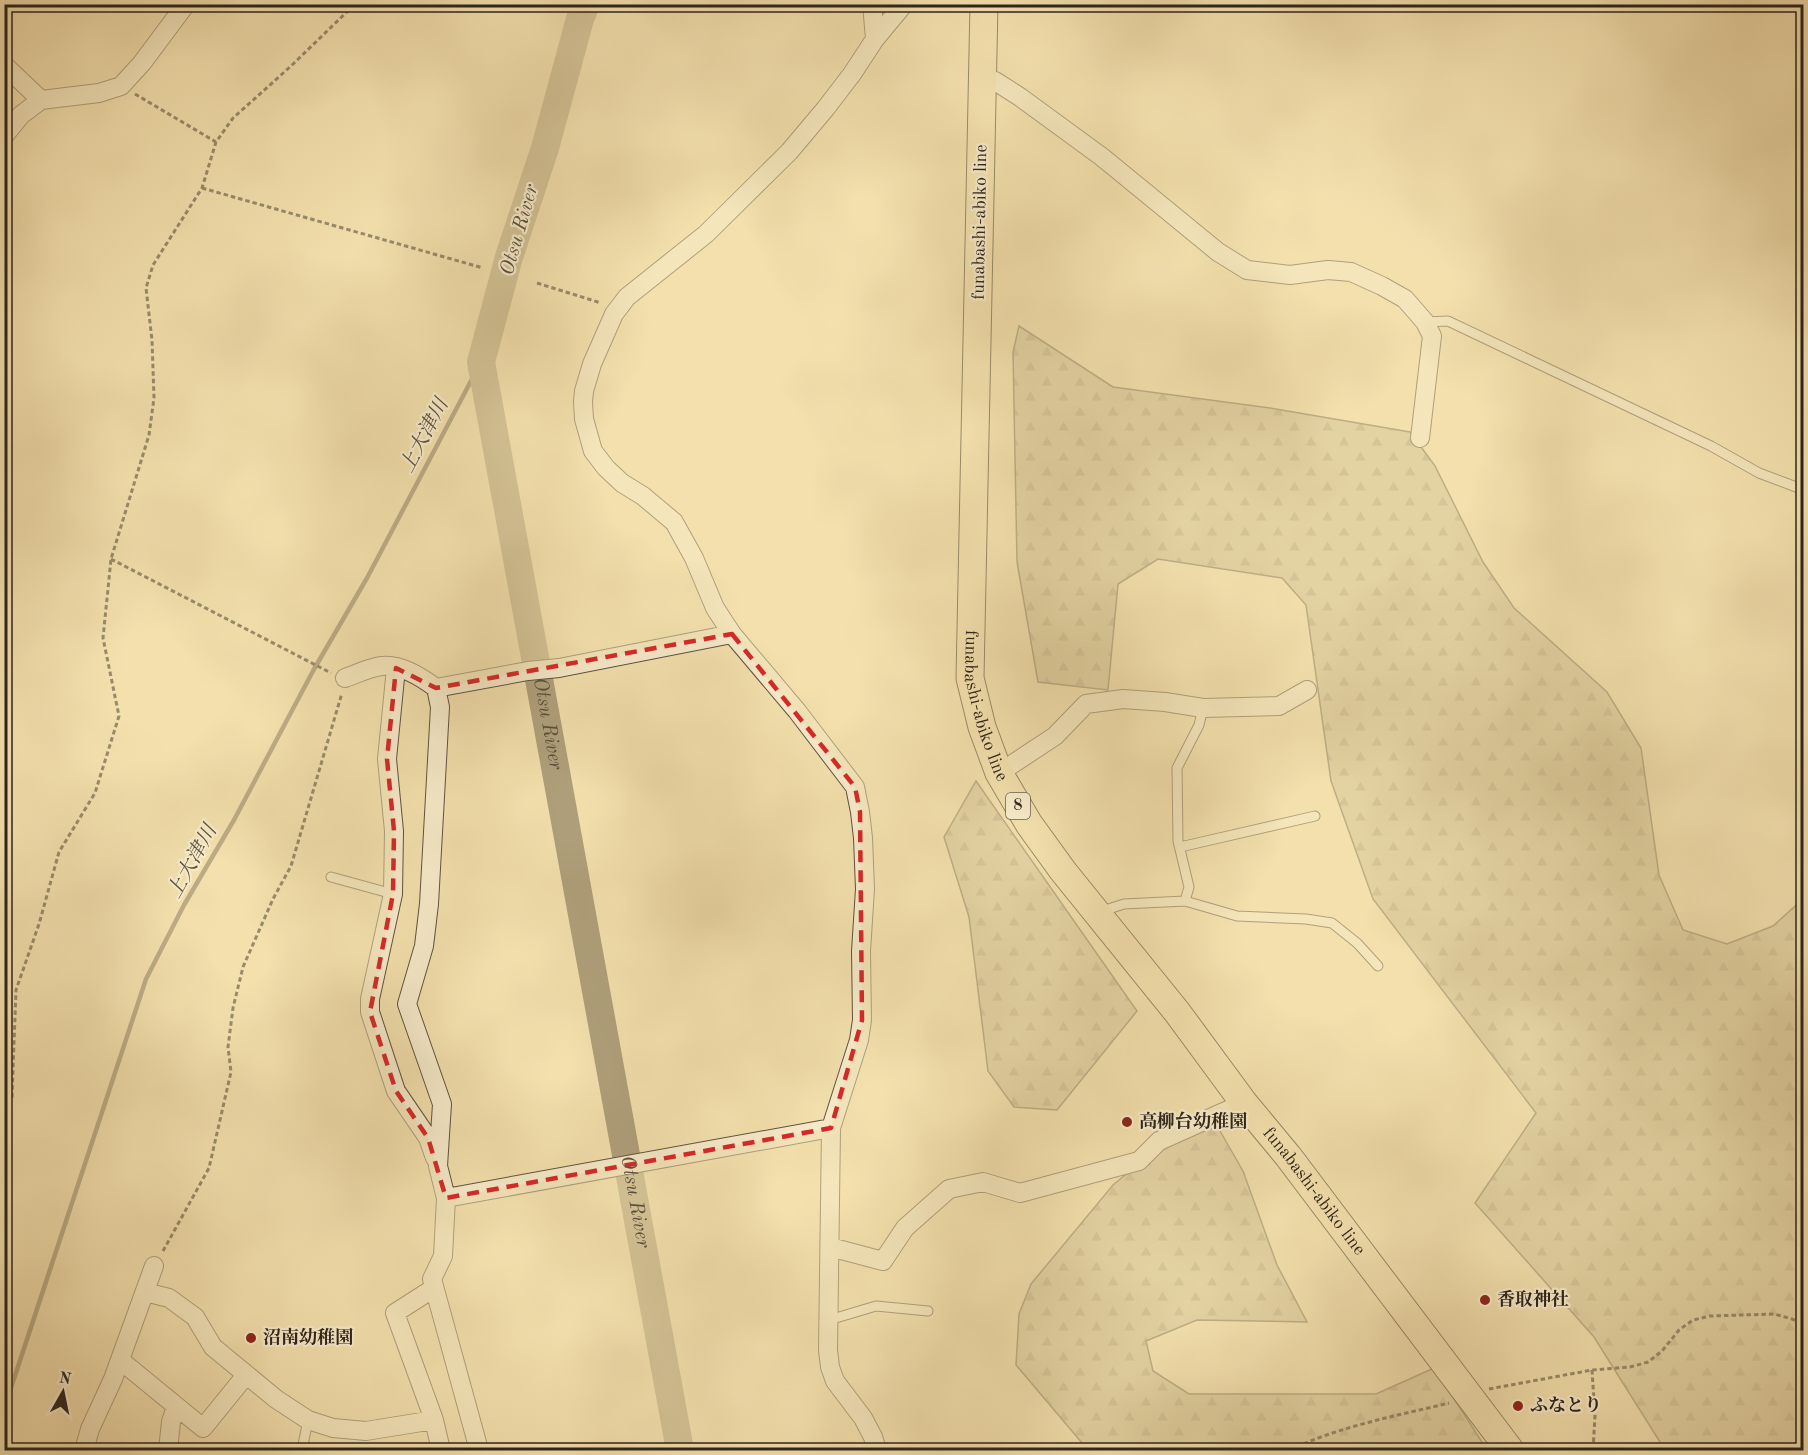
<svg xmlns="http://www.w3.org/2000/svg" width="1808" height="1455" font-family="'Old Standard TT','Noto Serif JP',serif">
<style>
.forest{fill:url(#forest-firs);stroke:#7e7258;stroke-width:1.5}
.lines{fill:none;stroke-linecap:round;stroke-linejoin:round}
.stream{stroke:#7b6e55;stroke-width:4.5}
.river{stroke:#afa07b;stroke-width:28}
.lane-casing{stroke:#5e5340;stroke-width:11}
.street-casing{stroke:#5e5340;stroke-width:20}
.primary-casing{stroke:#2c241b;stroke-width:29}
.path{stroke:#2c241b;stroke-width:3;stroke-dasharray:4.5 3;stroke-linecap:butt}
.lane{stroke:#f7ebca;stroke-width:9}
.street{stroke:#f7ebca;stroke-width:18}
.primary{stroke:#f3e0ad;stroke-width:27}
.marked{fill:none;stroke:#d62828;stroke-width:4.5;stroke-dasharray:12 8;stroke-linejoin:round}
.poi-dot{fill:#8f2418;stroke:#f7ebca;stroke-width:2}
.labels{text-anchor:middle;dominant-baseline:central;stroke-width:4.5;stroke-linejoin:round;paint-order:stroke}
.shield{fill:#f7ebca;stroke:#696050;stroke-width:1.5}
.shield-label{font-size:16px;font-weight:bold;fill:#2c241b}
.street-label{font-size:18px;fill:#2c241b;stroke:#f7ebca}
.poi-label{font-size:18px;font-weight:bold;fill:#2c241b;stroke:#f7ebca;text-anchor:start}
.water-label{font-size:20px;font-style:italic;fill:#5a4f3d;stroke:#f7ebca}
</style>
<defs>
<pattern id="forest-firs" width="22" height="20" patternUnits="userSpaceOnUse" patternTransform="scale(1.5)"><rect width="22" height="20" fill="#d1c094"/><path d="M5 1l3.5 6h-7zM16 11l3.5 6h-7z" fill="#b4a57f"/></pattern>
</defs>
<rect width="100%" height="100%" fill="#f3e0ad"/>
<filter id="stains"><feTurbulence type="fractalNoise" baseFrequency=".00333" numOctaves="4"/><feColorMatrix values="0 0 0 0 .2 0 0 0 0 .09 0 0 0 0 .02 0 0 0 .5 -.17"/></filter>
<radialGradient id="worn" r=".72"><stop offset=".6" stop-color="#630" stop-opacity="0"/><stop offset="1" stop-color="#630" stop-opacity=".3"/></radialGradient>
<path class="forest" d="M 1019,326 L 1113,387 L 1270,408 L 1410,432 L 1435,466 L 1483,562 L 1514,608 L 1607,692 L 1641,748 L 1659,875 L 1683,930 L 1727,944 L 1773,926 L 1803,899 L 1803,1450 L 1665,1450 L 1594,1337 L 1475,1203 L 1536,1113 L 1373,899 L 1331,781 L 1306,605 L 1282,578 L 1158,559 L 1118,584 L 1108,690 L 1038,682 L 1017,562 L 1013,352 Z
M 976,781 L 1137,1011 L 1057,1110 L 1014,1107 L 988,1071 L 969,917 L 944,837 Z
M 1216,1124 L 1243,1171 L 1277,1265 L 1307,1322 L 1197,1320 L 1146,1341 L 1153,1371 L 1189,1394 L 1376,1394 L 1434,1368 L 1482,1442 L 1478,1450 L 1088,1450 L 1016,1365 L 1019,1314 L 1031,1284 L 1113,1185 L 1163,1144 Z"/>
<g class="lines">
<path class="stream" d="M 4,1409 L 146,979 L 184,905 L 234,820 L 313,671 L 367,578 L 481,362"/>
<path class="river" id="s1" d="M 586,4 L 580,19 L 545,148 L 509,257 L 481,362 L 680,1450"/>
<defs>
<path id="lane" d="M 1425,322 L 1448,321 L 1711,446 L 1759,473 L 1804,490
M 1180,847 L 1315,816
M 331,877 L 393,894
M 1185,901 L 1189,887 L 1178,841 L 1177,768 L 1199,725 L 1203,708
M 1099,912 L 1124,904 L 1185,901 L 1237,916 L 1306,919 L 1332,923 L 1357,943 L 1378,966
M 829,1320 L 876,1306 L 928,1311
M 302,1450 L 308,1420"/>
<path id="street" d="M 872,4 L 875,39
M 4,65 L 41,100
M 983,82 L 995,81 L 1020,97 L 1102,157 L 1218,252 L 1247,270 L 1290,275 L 1328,270 L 1351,272 L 1382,286 L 1405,299 L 1425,322 L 1432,336 L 1420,438
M 4,136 L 21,115 L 41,100 L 99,93 L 121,86 L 142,63 L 186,4
M 396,668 L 387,759 L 394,831 L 393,894 L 370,999 L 370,1012 L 396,1091 L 428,1138 L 435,1158
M 345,678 C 357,674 370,667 382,666 C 401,664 421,677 436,688 L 440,707 L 429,904 L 424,946 L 407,1004 L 442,1104 L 438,1166 L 446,1198 L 443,1256 L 432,1279 L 479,1450
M 436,688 L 528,671 L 559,668 L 732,634
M 999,773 L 1055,736 L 1086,704 L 1123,699 L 1165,702 L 1203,708 L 1279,706 L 1307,690
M 446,1198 L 831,1128
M 830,1247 L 883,1261 L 905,1228 L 949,1189 L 983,1182 L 1020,1193 L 1139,1161 L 1159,1141 L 1244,1103
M 434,1288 L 395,1313 L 434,1420 L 441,1450
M 145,1292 L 169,1298 L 195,1317 L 213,1347 L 276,1399 L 308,1420 L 333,1428 L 366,1431 L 434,1420
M 120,1360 L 203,1428 L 246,1375
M 84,1450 L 90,1429 L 113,1379 L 154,1266
M 168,1450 L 171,1422 L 176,1406
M 877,1450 L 873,1437 L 863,1418 L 835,1381 L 830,1367 L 828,1350 L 831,1128 L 859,1040 L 862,1020 L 861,951 L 865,889 L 863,838 L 860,812 L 855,787 L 797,711 L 732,634 L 715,608 L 694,558 L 674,522 L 643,496 L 622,483 L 606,468 L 593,451 L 584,419 L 583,402 L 584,391 L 592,364 L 614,314 L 627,297 L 706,234 L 789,152 L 826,108 L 852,74 L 875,39 L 904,4"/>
<g id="primary">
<path id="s2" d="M 984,4 L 970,678 L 982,727 L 999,773 L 1029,824 L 1063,871 L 1177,1012 L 1244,1103 L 1288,1156 L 1510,1450"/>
</g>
</defs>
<use href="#lane" class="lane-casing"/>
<use href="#street" class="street-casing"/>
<use href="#primary" class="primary-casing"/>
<path class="path" d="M 135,94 L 216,142
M 202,188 L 483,268
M 537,283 L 601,303
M 111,559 L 331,673
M 4,1110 L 12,1097 L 16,990 L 39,924 L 59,852 L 95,793 L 119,716 L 103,638 L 111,559 L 149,435 L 154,398 L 152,340 L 146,288 L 153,265 L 202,188 L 216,142 L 233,118 L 291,66 L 355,4
M 163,1251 L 209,1168 L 231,1072 L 228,1047 L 233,1008 L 243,967 L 273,899 L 291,866 L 342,693
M 1592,1370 L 1595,1416 L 1593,1450
M 1489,1389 L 1592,1370 L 1630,1367 L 1648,1362 L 1662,1351 L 1679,1330 L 1693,1320 L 1710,1316 L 1774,1314 L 1792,1319 L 1804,1325
M 1290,1450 C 1340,1426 1396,1416 1449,1403"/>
<use href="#lane" class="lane"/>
<use href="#street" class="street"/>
<use href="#primary" class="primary"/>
</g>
<path d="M0 0H1808V1455H0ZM 732,634 L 855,787 L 860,812 L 862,1020 L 831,1128 L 446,1198 L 428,1138 L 396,1091 L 370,1012 L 393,894 L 394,831 L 387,759 L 396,668 L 436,688 Z" fill="#f3e0ad" fill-opacity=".55" fill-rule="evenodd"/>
<path class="marked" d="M 732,634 L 855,787 L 860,812 L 862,1020 L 831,1128 L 446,1198 L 428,1138 L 396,1091 L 370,1012 L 393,894 L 394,831 L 387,759 L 396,668 L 436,688 Z"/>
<g class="poi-dot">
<circle cx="1127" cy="1122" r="6"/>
<circle cx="1485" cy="1300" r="6"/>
<circle cx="251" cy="1338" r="6"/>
<circle cx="1518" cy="1406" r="6"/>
</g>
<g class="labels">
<rect class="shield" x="1006" y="793" width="24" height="26" rx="4.5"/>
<g class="shield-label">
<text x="1018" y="806">8</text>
</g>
<g class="street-label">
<text transform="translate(980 222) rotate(-89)">funabashi-abiko line</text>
<text stroke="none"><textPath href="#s2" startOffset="704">funabashi-abiko line</textPath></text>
<text stroke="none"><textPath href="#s2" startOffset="1298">funabashi-abiko line</textPath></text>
</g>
<g class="poi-label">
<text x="1139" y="1122">高柳台幼稚園</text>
<text x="1497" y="1300">香取神社</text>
<text x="263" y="1338">沼南幼稚園</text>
<text x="1530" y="1406">ふなとり</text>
</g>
<g class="water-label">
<text transform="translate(520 230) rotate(-74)">Otsu River</text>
<text transform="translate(425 436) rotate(-62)">上大津川</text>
<text stroke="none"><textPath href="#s1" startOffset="741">Otsu River</textPath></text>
<text transform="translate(193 862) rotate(-61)">上大津川</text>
<text stroke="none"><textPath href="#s1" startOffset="1227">Otsu River</textPath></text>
</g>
</g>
<rect width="1808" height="1455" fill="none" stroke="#f3e0ad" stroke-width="24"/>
<rect x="6" y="6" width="1796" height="1443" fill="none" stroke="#2c241b" stroke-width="3"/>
<rect x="12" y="12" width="1784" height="1431" fill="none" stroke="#2c241b" stroke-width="1.5"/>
<g transform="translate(63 1392) rotate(9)" stroke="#f7ebca" stroke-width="4.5" paint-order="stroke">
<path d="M0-4.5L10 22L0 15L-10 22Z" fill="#2c241b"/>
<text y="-9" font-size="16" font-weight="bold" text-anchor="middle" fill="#2c241b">N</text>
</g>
<rect width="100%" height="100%" filter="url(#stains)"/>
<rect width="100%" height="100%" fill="url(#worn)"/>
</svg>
